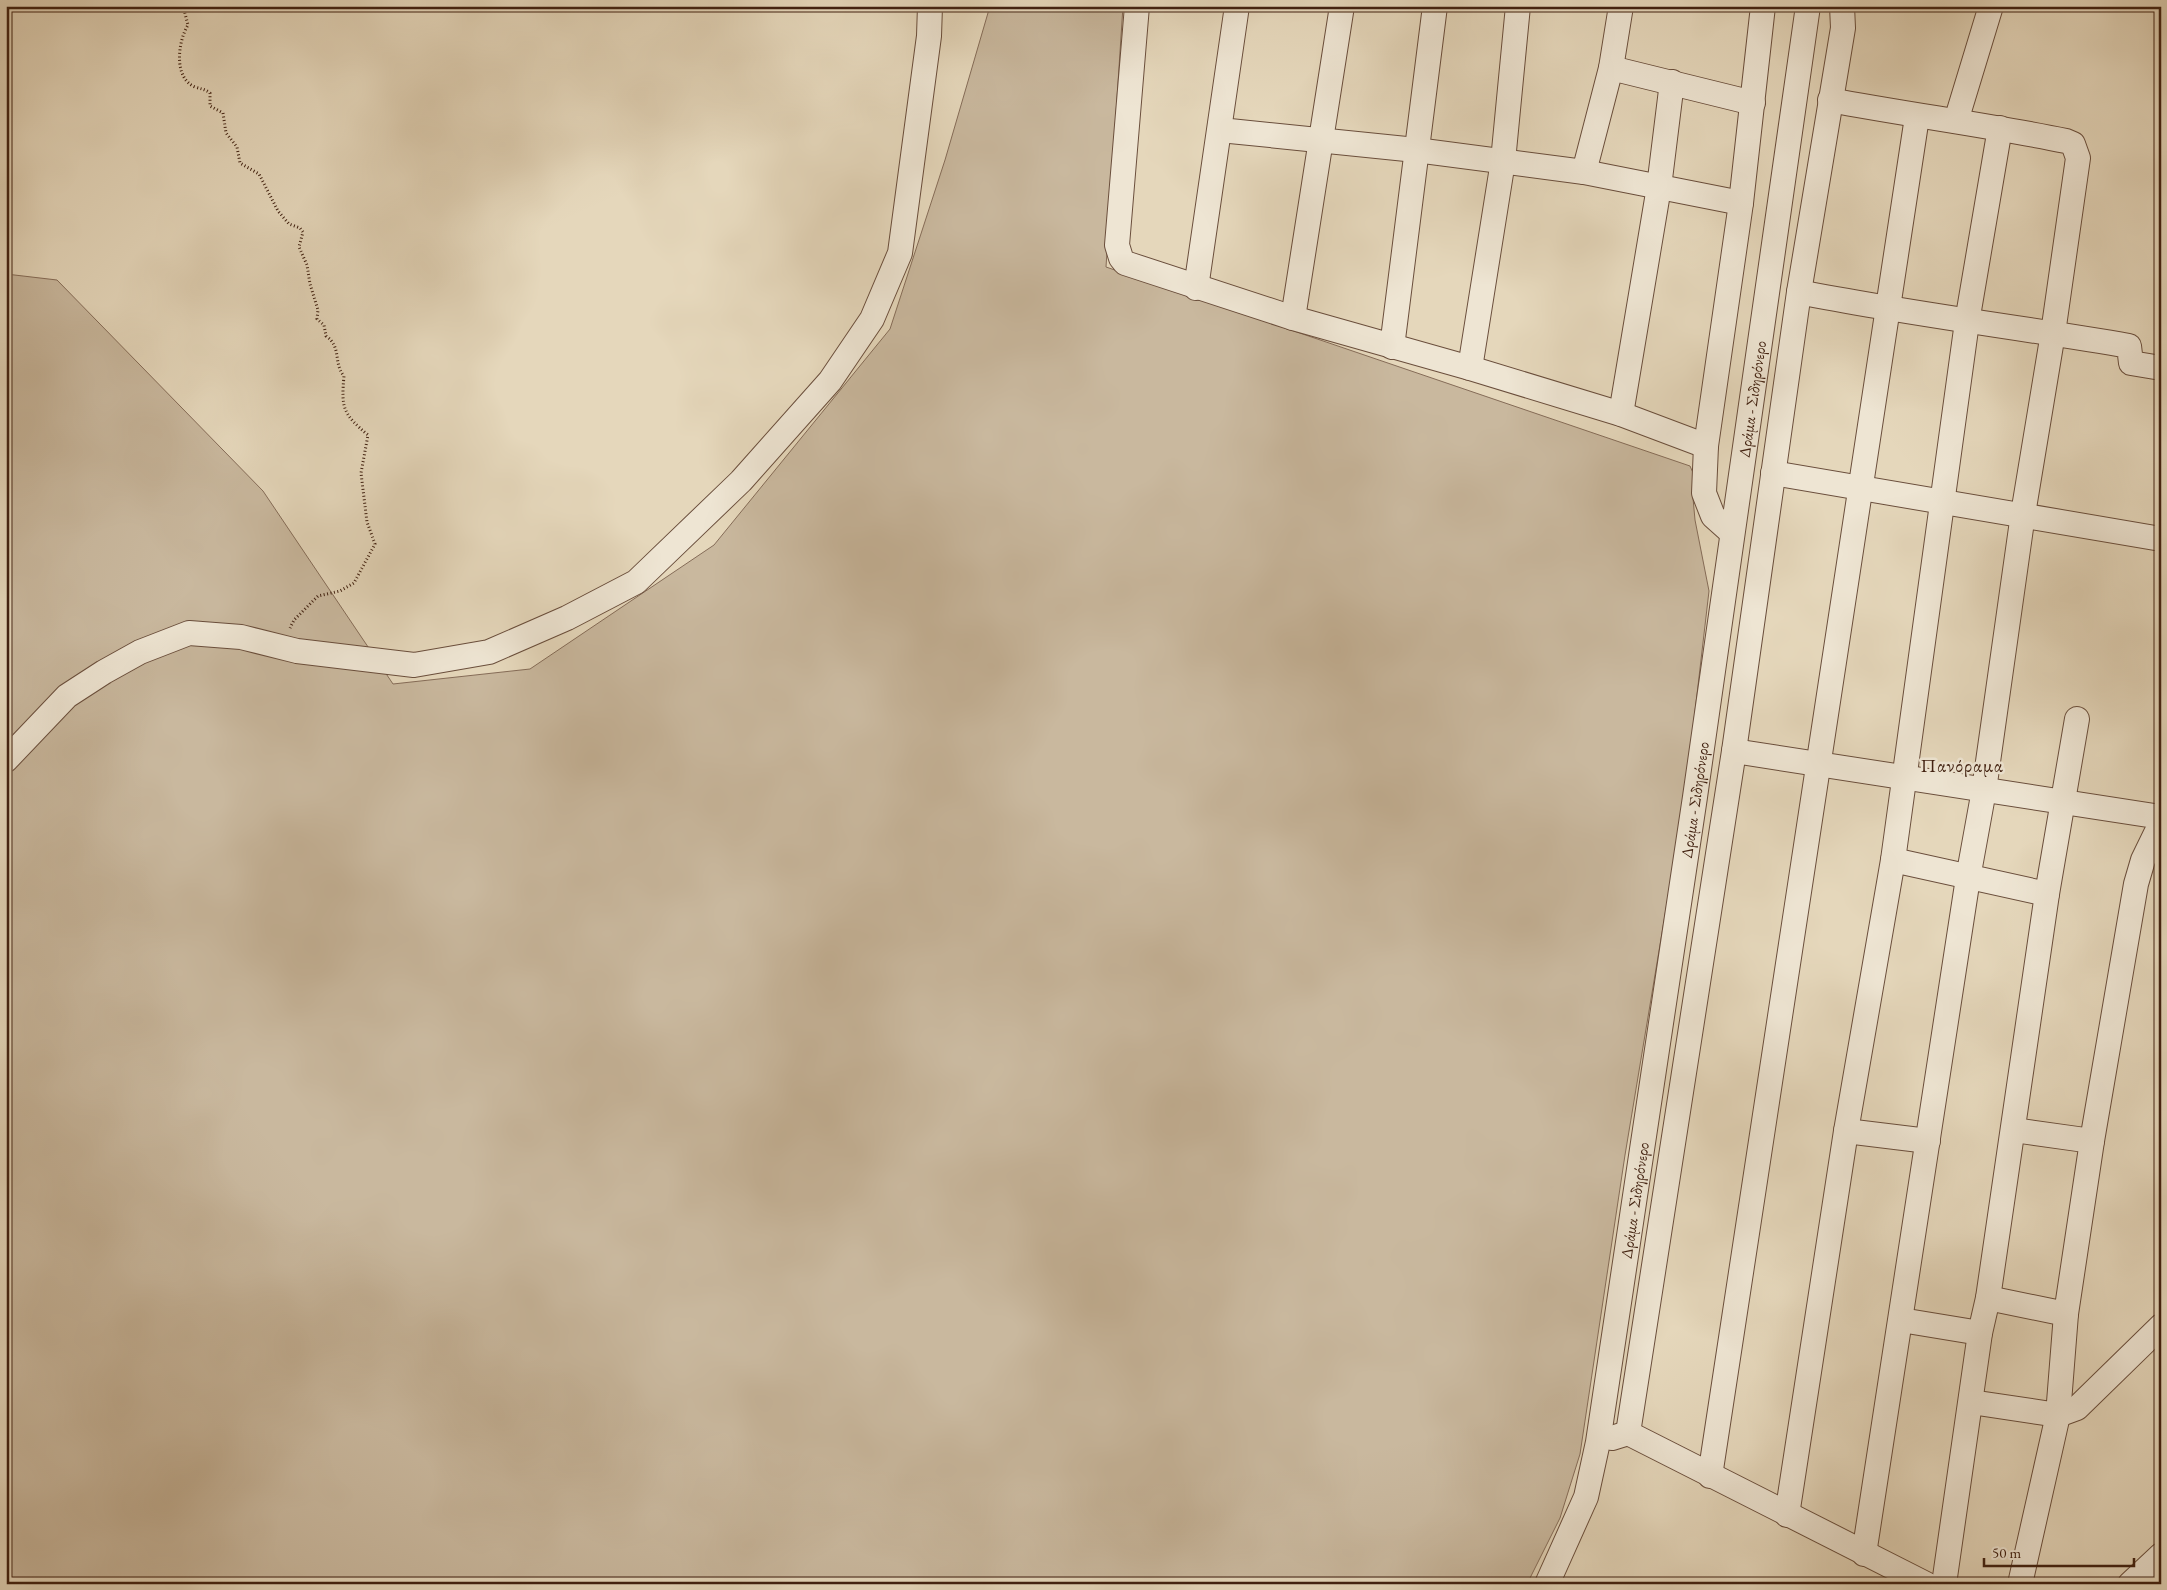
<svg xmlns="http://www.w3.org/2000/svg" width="2167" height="1590" font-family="'EB Garamond',serif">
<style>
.green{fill:#c9b89e;stroke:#856c58}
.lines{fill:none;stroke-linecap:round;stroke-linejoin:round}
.minor-casing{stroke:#6a4e3c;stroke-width:26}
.path{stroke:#412111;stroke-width:3;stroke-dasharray:1 2.5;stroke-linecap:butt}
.minor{stroke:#eee5d3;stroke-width:24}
.labels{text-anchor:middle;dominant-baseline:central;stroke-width:5;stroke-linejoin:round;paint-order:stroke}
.street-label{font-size:16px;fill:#412111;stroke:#eee5d3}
.quarter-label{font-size:19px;letter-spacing:1px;fill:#412111;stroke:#eee5d3}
</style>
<rect width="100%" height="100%" fill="#e5d7bb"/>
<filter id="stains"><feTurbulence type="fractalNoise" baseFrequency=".004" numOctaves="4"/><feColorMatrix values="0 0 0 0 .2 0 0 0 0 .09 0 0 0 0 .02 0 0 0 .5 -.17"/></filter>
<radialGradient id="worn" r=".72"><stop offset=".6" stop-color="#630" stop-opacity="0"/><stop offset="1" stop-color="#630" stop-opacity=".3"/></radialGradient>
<path class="green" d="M 990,6 L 1123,6 L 1106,267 L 1690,466 L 1694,475 L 1693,498 L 1695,520 L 1709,591 L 1686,789 L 1625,1155 L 1580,1454 L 1560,1518 L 1527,1584 L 6,1584 L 6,274 L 57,280 L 263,491 L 393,684 L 530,669 L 714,545 L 890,329 L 945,160 Z"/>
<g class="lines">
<defs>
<g id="minor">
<path d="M 1137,6 L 1117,245 L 1121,258 L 1125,263 L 1293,318 L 1470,368 L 1621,414 L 1706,446"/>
<path d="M 1621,6 L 1611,68 L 1584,172 L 1741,203"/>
<path d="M 1611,68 L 1753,103"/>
<path d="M 1830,100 C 1909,115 1988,125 2066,141 L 2073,144 L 2078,158 L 2053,333 L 2023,514 L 1984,790 L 1968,878 L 1864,1554"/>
<path d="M 1956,121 L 1991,6"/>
<path d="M 1220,130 L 1416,150 L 1584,172"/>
<path d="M 1196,288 L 1237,6"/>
<path d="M 1799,292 C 1909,314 2019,327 2129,346 L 2131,363 L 2161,368"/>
<path d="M 1293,318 L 1342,6"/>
<path d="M 1392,347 L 1435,6"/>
<path d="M 1470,368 L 1503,161 L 1518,6"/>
<path d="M 1621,414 L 1659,187 L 1672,82"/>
<path d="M 1773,473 L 2161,539"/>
<path d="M 1732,533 L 1713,516 L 1704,493 L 1706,446 L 1741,203 L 1763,6"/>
<path d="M 1734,751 L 2161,817"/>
<path d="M 6,760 L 67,696 L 104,672 L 140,652 L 189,633 L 241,637 L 297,651 L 414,665 L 489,652 L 567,618 L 636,582 L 741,481 L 830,381 L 872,319 L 900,253 L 929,36 L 930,6"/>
<path d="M 1893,860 L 2047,894"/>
<path d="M 2014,1130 L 2092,1141"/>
<path d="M 1846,1131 L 1928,1141"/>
<path d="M 1988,1298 L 2066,1314"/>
<path d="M 1901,1320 L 1980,1333"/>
<path d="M 1971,1402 L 2058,1415 L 2077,1408 L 2161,1326"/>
<path d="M 1628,1433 L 1734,751 L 1799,292 L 1843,28 L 1842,6"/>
<path d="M 1612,1438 L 1628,1433 L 1926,1584"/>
<path d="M 1710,1476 L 1917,117"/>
<path d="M 1787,1515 L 1846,1131 L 1893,860 L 1967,322 L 2000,128"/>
<path id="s1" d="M 1547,1584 L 1586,1497 L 1598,1442 L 1695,797 L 1808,6"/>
<path d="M 1944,1584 L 1980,1333 L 1988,1298 L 2047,894 L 2077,719"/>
<path d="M 2020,1584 L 2058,1415 L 2066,1314 L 2092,1141 L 2136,884 L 2143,860 L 2161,823"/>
<path d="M 2130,1584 L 2161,1555"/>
</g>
</defs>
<use href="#minor" class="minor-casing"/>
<path class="path" d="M 183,6 L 188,25 C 178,41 173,78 195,87 C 201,89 205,89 210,93 L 210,106 L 223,113 L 226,133 L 237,147 L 240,163 L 259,174 L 278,211 L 289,224 L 300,228 L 303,232 L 299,247 L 307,265 L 310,284 L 318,310 L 317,319 L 324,325 L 326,336 C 342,347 333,363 344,376 C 341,408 343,414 368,435 L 361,473 L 367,522 L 375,544 L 354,583 L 340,591 L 318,596 L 294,620 L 290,628"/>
<use href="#minor" class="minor"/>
</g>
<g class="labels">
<g class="street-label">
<text stroke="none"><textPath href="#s1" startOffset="1206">Δράμα - Σιδηρόνερο</textPath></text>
<text stroke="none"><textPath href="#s1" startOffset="801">Δράμα - Σιδηρόνερο</textPath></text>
<text stroke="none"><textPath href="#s1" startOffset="396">Δράμα - Σιδηρόνερο</textPath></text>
</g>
<g class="quarter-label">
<text x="1962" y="765">Πανόραμα</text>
</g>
</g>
<rect width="2167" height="1590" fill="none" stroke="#e5d7bb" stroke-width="25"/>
<rect x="8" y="8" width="2152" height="1575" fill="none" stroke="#412111" stroke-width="2.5"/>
<rect x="12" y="12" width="2142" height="1565" fill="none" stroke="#412111"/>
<path d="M1984 1558v8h150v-8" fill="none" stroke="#412111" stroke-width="2.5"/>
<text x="1992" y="1558" font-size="15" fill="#412111" stroke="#eee5d3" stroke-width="4" paint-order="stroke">50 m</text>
<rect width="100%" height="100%" filter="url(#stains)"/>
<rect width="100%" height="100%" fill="url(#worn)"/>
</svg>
